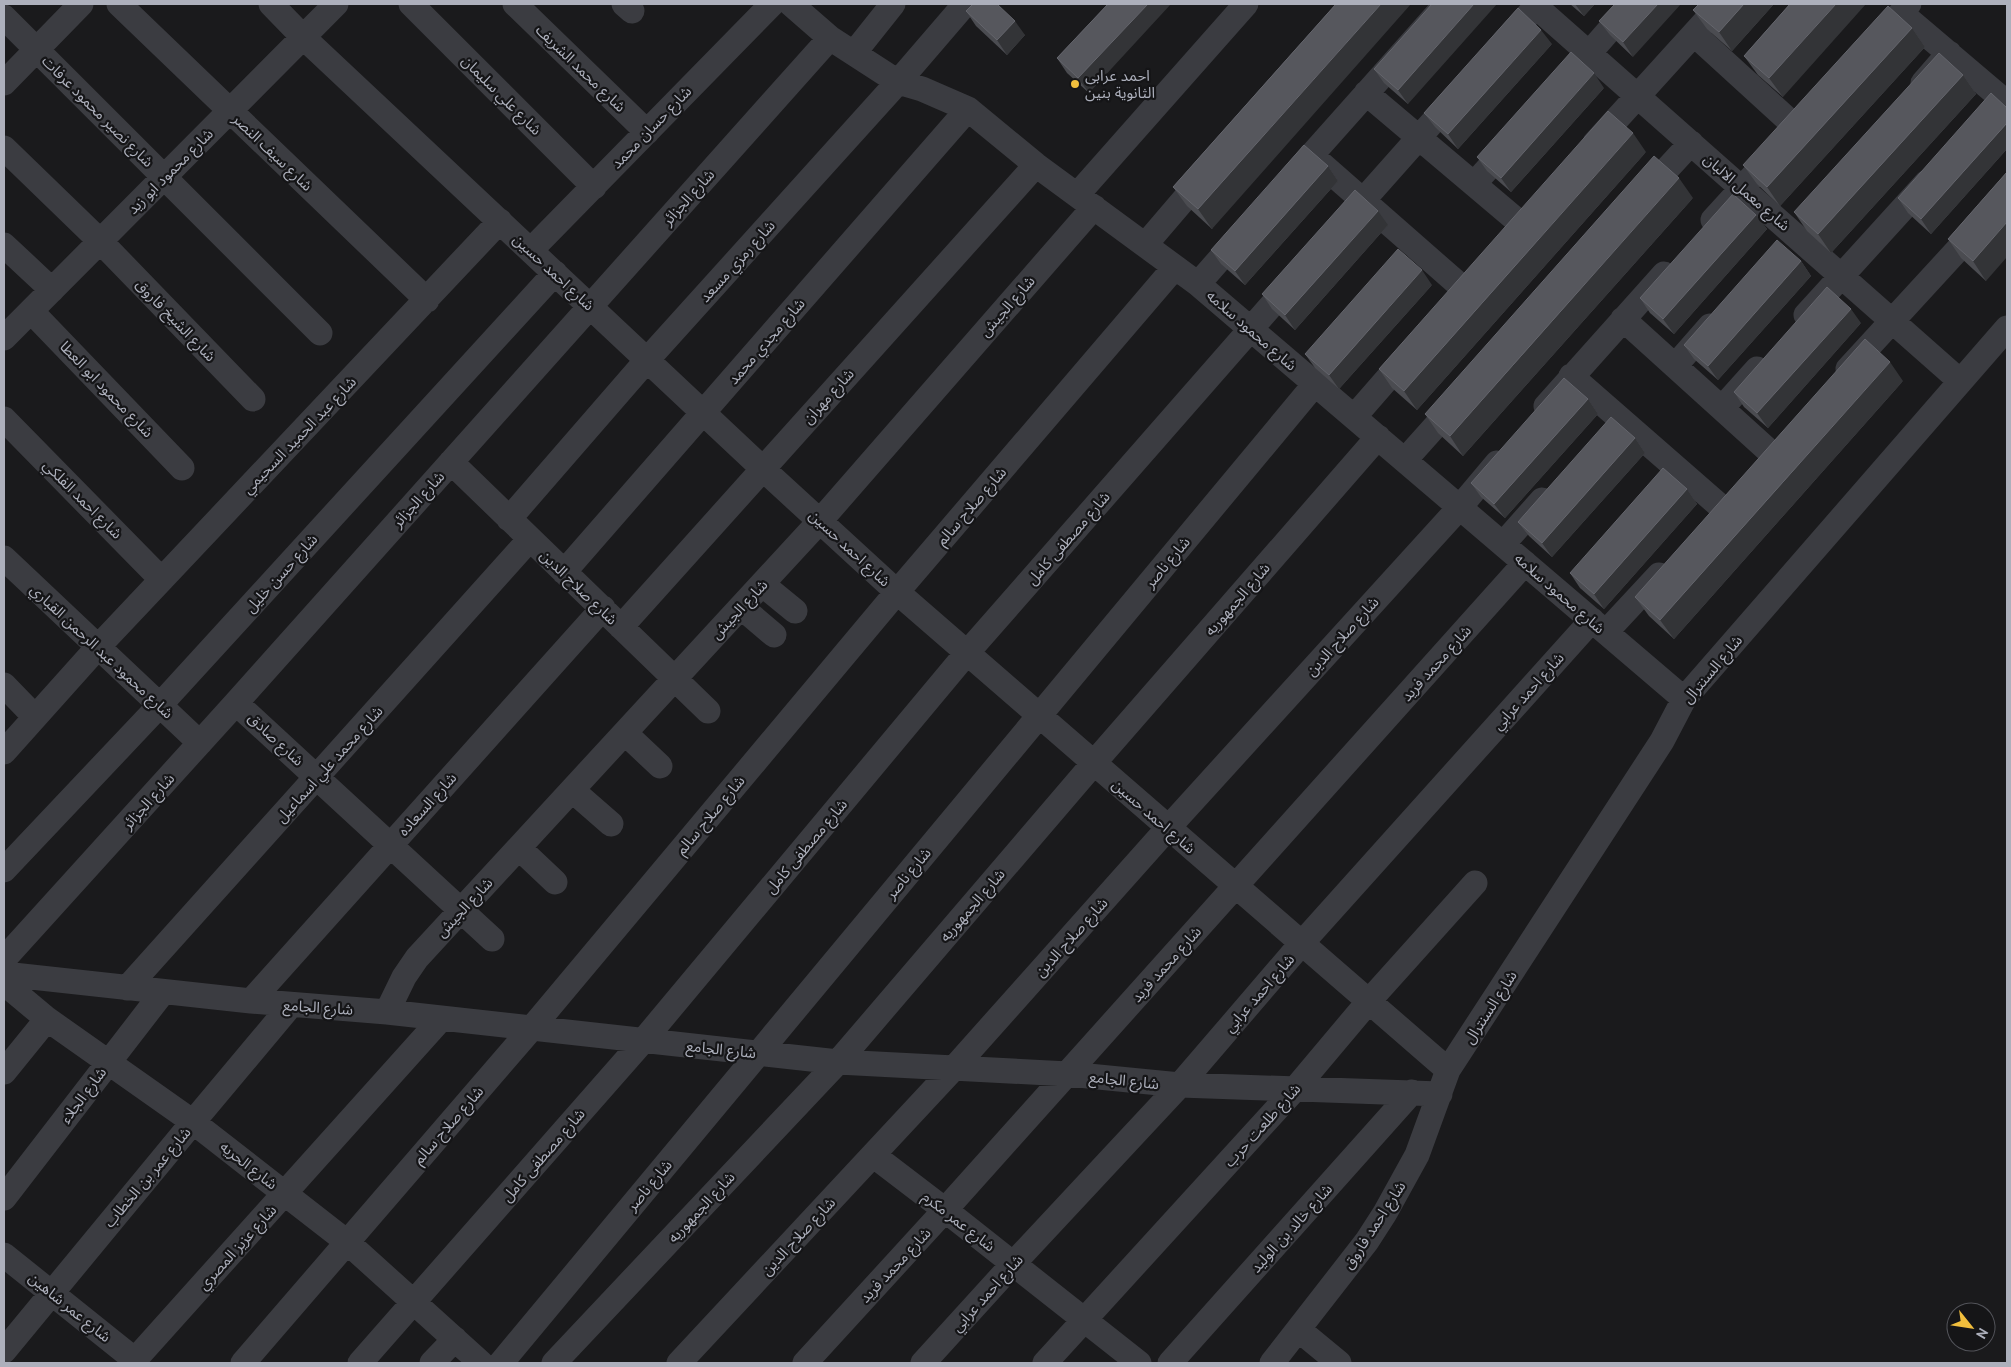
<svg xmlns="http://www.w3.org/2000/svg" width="2011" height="1367" font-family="'PT Sans','Noto Sans Arabic',sans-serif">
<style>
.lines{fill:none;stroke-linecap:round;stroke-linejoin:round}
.minor{stroke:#3b3c41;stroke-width:25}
.wall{fill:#4b4c51}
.shaded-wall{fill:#333437}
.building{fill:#56575d;stroke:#64656c}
.poi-dot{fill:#f1be3d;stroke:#151517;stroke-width:2}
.labels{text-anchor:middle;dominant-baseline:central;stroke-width:4.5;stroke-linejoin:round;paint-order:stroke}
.street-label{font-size:15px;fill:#adb0bc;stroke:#151517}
.poi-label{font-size:15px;fill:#adb0bc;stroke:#151517;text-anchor:start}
</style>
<rect width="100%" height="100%" fill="#1a1a1c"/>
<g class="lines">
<path class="minor" d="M 119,4 L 427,300
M 271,4 L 303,37 L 763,469 L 897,592 L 1448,1070
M 411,4 L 594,187
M 515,4 L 647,132
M 624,4 L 632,11
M 791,4 L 830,38 L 898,82 L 922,89 L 968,109 L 1036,165 L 1198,284 L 1684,699
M 1533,4 L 1960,381
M 1901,13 L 2007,103
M 4,17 L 320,333
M 1694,34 L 1797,128
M 1876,41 L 1909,4
M 1504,42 L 1538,4
M 854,53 L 893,4
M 1578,66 L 1632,4
M 4,83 L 81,4
M 1923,83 L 1949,53
M 1366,93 L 1521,224
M 1595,143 L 1721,4
M 4,148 L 100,241 L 253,399
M 1311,155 L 1465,290
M 1291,178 L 1446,4
M 1474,184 L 1509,145
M 1645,193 L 1691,143
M 1077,195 L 1246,4
M 1713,220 L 1775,152
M 1343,223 L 1454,98
M 4,245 L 52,290
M 1145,245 L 1204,176
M 531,250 L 772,4
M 1198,284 L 1240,236
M 31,311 L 182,468
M 1806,315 L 1927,182
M 1623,319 L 1771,453
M 4,338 L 336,4
M 1675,366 L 1710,326
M 1848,369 L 2007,196
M 1571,376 L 1721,507
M 1546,406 L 1664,274
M 1722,408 L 1757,369
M 1354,417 L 1408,355
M 4,419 L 161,579
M 1405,460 L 1456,403
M 451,462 L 708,711
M 509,519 L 647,360 L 898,82 L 965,4
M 1503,544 L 1542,500
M 4,558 L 200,743
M 564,572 L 968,109
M 762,584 L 795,611
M 741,607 L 774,635
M 621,627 L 1036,165
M 1606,632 L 1659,575
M 4,685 L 35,717
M 236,703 L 492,939
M 625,733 L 660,766
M 4,752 L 98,647 L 500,221
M 572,790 L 611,824
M 519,848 L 555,882
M 4,870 L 160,705 L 555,273
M 4,959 L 236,703 L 830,38
M 4,974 L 251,1001 L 387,1012 L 838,1062 L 1068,1074 L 1180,1085 L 1440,1094
M 4,983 L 47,1019 L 193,1122 L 347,1242 L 481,1363
M 127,988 L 530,539
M 251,1001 L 603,608
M 387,1012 L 404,977 L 417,958 L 820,521 L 1094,207
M 4,1072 L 47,1019
M 873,1155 L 945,1210 L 1139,1363
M 4,1198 L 163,992
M 4,1255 L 135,1360
M 1299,1330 L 1339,1363
M 4,1351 L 193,1122 L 291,1005
M 132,1363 L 441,1019
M 243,1363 L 531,1029 L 897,592 L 1175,267
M 360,1363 L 643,1041 L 966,654 L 1292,282
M 432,1363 L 455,1339
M 501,1363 L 1315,384
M 554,1363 L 838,1062 L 1093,764 L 1378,437
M 679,1363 L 954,1068 L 1168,828 L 1460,507 L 1497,463
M 805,1363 L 945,1210 L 1525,563
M 923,1363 L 1013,1264 L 1180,1085 L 1301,944 L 1592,620
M 1045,1363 L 1295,1089 L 1369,1001 L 1475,883
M 1170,1363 L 1412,1092
M 1272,1363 L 1367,1241 L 1385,1213 L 1417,1155 L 1448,1070 L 1662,741 L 1684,699 L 2007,328"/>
</g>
<path class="wall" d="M 1108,4 L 1089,93 L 1067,73 L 1057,58 Z
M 1336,4 L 1212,229 L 1187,206 L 1173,187 Z
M 1432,4 L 1408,104 L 1384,83 L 1374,69 Z
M 1570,4 L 1595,4 L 1584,16 Z
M 1615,4 L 1633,57 L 1610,35 L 1599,21 Z
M 1699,4 L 1774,4 L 1732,51 L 1707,29 L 1693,10 Z
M 1790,4 L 1783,97 L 1758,75 L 1744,56 Z
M 966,11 L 1025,35 L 1007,55 L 976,26 Z
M 1912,28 L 1925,47 L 1780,206 L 1757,184 L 1743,165 Z
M 1552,44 L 1458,149 L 1435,127 L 1424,113 Z
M 1963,75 L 1976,94 L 1831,253 L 1807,231 L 1794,212 Z
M 1604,88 L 1511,192 L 1487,171 L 1477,157 Z
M 2007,108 L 2007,149 L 1931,234 L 1908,213 L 1898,198 Z
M 1646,152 L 1417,410 L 1392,388 L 1379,369 Z
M 1328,166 L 1338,181 L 1245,285 L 1221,264 L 1211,250 Z
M 2007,172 L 1986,281 L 1961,258 L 1948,239 Z
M 1693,198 L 1463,456 L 1438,433 L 1425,414 Z
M 1756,215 L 1767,229 L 1674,334 L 1650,313 L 1640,298 Z
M 1388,225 L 1295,330 L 1272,309 L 1262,294 Z
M 1801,261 L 1811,276 L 1718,380 L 1694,359 L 1684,345 Z
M 1432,285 L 1339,389 L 1315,368 L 1305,354 Z
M 1861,323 L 1768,428 L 1744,407 L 1734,392 Z
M 1903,381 L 1674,639 L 1649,616 L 1635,597 Z
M 1588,399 L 1598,414 L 1505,518 L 1481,497 L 1471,483 Z
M 1635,438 L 1645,453 L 1552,557 L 1529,536 L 1518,522 Z
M 1687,489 L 1697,504 L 1604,609 L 1580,588 L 1570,573 Z"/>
<path class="shaded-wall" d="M 1148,4 L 1171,4 L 1089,93 L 1078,78 Z
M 1381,4 L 1411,4 L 1212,229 L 1198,209 Z
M 1474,4 L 1497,4 L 1408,104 L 1398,90 Z
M 1575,4 L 1595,4 L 1584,16 Z
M 1658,4 L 1681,4 L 1633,57 L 1623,42 Z
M 1744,4 L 1774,4 L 1732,51 L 1719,32 Z
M 1836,4 L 1866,4 L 1783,97 L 1769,78 Z
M 1015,21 L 1025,35 L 1007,55 L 997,40 Z
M 1912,28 L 1925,47 L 1780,206 L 1767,187 Z
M 1541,30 L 1552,44 L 1458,149 L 1448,134 Z
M 1594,73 L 1604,88 L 1511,192 L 1501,178 Z
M 1963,75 L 1976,94 L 1831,253 L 1818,234 Z
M 2007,123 L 2007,149 L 1931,234 L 1921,219 Z
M 1633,133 L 1646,152 L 1417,410 L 1404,391 Z
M 1328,166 L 1338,181 L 1245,285 L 1235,271 Z
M 1679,178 L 1693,198 L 1463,456 L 1450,436 Z
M 1378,211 L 1388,225 L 1295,330 L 1285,315 Z
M 1756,215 L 1767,229 L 1674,334 L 1663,319 Z
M 2007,222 L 2007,257 L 1986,281 L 1973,261 Z
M 1801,261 L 1811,276 L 1718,380 L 1708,366 Z
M 1422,270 L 1432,285 L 1339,389 L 1329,375 Z
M 1851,309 L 1861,323 L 1768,428 L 1757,413 Z
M 1890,362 L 1903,381 L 1674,639 L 1660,620 Z
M 1588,399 L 1598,414 L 1505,518 L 1494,504 Z
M 1635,438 L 1645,453 L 1552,557 L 1542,543 Z
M 1687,489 L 1697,504 L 1604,609 L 1594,594 Z"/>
<path class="building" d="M 973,4 L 997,4 L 1015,21 L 997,40 L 966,11 Z
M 1108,4 L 1148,4 L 1078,78 L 1057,58 Z
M 1336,4 L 1381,4 L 1198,209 L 1173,187 Z
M 1432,4 L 1474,4 L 1398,90 L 1374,69 Z
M 1615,4 L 1658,4 L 1623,42 L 1599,21 Z
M 1699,4 L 1744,4 L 1719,32 L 1693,10 Z
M 1790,4 L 1836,4 L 1769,78 L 1744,56 Z
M 1888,6 L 1912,28 L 1767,187 L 1743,165 Z
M 1518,8 L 1541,30 L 1448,134 L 1424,113 Z
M 1571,52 L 1594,73 L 1501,178 L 1477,157 Z
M 1939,53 L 1963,75 L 1818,234 L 1794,212 Z
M 1991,93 L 2007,108 L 2007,123 L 1921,219 L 1898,198 Z
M 1608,111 L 1633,133 L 1404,391 L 1379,369 Z
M 1304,145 L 1328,166 L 1235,271 L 1211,250 Z
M 1654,156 L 1679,178 L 1450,436 L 1425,414 Z
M 2007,172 L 2007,222 L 1973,261 L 1948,239 Z
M 1355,190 L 1378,211 L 1285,315 L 1262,294 Z
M 1733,194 L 1756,215 L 1663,319 L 1640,298 Z
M 1777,240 L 1801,261 L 1708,366 L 1684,345 Z
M 1398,249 L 1422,270 L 1329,375 L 1305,354 Z
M 1827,287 L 1851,309 L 1757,413 L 1734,392 Z
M 1865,339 L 1890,362 L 1660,620 L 1635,597 Z
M 1564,378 L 1588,399 L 1494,504 L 1471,483 Z
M 1611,417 L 1635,438 L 1542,543 L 1518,522 Z
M 1663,468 L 1687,489 L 1594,594 L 1570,573 Z"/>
<circle class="poi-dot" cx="1075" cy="84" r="5"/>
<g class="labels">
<g class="street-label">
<text transform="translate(581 68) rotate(44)">شارع محمد الشريف</text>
<text transform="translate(502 95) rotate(45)">شارع علي سليمان</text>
<text transform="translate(98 111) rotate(45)">شارع نصير محمود عرفات</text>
<text transform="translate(651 127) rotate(-46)">شارع حسان محمد</text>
<text transform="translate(273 152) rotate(44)">شارع سيف النصر</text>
<text transform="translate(170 171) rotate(-45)">شارع محمود ابو زيد</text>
<text transform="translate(1747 192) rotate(41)">شارع معمل الالبان</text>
<text transform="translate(688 197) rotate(-48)">شارع الجزائر</text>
<text transform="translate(737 261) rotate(-48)">شارع رمزي مسعد</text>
<text transform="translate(554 272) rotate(43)">شارع احمد حسين</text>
<text transform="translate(1007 306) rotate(-49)">شارع الجيش</text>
<text transform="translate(176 320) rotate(46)">شارع الشيخ فاروق</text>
<text transform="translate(1252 330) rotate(41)">شارع محمود سلامه</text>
<text transform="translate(766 341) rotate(-49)">شارع مجدي محمد</text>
<text transform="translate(107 389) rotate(46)">شارع محمود ابو العطا</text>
<text transform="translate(828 396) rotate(-48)">شارع مهران</text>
<text transform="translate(299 435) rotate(-46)">شارع عبد الحميد السحيمي</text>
<text transform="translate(83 499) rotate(45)">شارع احمد الفلكي</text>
<text transform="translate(418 499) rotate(-48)">شارع الجزائر</text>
<text transform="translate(971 506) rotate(-49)">شارع صلاح سالم</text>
<text transform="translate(1068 538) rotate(-49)">شارع مصطفى كامل</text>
<text transform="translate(850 548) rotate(43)">شارع احمد حسين</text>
<text transform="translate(1167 562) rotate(-50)">شارع ناصر</text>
<text transform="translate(281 573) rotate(-48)">شارع حسن خليل</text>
<text transform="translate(579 587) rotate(44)">شارع صلاح الدين</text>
<text transform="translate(1560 593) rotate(41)">شارع محمود سلامه</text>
<text transform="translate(1237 599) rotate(-49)">شارع الجمهوريه</text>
<text transform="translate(739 609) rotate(-47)">شارع الجيش</text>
<text transform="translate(1342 636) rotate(-48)">شارع صلاح الدين</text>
<text transform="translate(102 651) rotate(43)">شارع محمود عبد الرحمن القباري</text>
<text transform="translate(1436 663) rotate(-48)">شارع محمد فريد</text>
<text transform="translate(1712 669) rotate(-50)">شارع السنترال</text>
<text transform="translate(1528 691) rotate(-48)">شارع احمد عرابي</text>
<text transform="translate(276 739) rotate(43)">شارع صادق</text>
<text transform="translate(329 764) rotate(-48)">شارع محمد علي اسماعيل</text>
<text transform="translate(148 801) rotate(-48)">شارع الجزائر</text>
<text transform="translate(427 804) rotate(-48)">شارع السعاده</text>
<text transform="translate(710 815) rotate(-50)">شارع صلاح سالم</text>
<text transform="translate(1154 816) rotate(41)">شارع احمد حسين</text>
<text transform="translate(806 846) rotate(-50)">شارع مصطفى كامل</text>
<text transform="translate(908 873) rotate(-50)">شارع ناصر</text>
<text transform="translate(972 905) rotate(-49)">شارع الجمهوريه</text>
<text transform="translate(464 907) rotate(-47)">شارع الجيش</text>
<text transform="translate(1071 937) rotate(-48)">شارع صلاح الدين</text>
<text transform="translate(1166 964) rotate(-48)">شارع محمد فريد</text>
<text transform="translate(1259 993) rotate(-49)">شارع احمد عرابي</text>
<text transform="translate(318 1007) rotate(4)">شارع الجامع</text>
<text transform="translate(1490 1007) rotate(-57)">شارع السنترال</text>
<text transform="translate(721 1049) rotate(6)">شارع الجامع</text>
<text transform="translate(1124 1080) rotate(6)">شارع الجامع</text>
<text transform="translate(83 1095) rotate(-53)">شارع الجلاء</text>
<text transform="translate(448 1125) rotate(-49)">شارع صلاح سالم</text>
<text transform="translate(1262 1125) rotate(-48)">شارع طلعت حرب</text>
<text transform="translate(543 1155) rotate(-49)">شارع مصطفى كامل</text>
<text transform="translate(249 1165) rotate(38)">شارع الحريه</text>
<text transform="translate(147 1177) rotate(-50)">شارع عمر بن الخطاب</text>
<text transform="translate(649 1185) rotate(-50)">شارع ناصر</text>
<text transform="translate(701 1207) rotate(-47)">شارع الجمهوريه</text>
<text transform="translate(959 1221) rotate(38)">شارع عمر مكرم</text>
<text transform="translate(1374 1225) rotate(-57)">شارع احمد فاروق</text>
<text transform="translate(1291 1228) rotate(-48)">شارع خالد بن الوليد</text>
<text transform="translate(798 1236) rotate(-47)">شارع صلاح الدين</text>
<text transform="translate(237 1247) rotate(-48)">شارع عزيز المصري</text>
<text transform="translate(895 1265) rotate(-47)">شارع محمد فريد</text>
<text transform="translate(987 1293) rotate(-48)">شارع احمد عرابي</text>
<text transform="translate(70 1307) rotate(39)">شارع عمر شاهين</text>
</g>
<g class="poi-label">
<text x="1085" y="75">احمد عرابى<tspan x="1085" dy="17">الثانوية بنين</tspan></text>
</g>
</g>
<rect width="2011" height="1367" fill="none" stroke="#adb0bc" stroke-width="10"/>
<g transform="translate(1971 1327) rotate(120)"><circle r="24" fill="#151517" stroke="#525359"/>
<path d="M0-4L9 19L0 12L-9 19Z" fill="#f1be3d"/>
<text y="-8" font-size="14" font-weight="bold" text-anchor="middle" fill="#adb0bc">N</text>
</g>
</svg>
